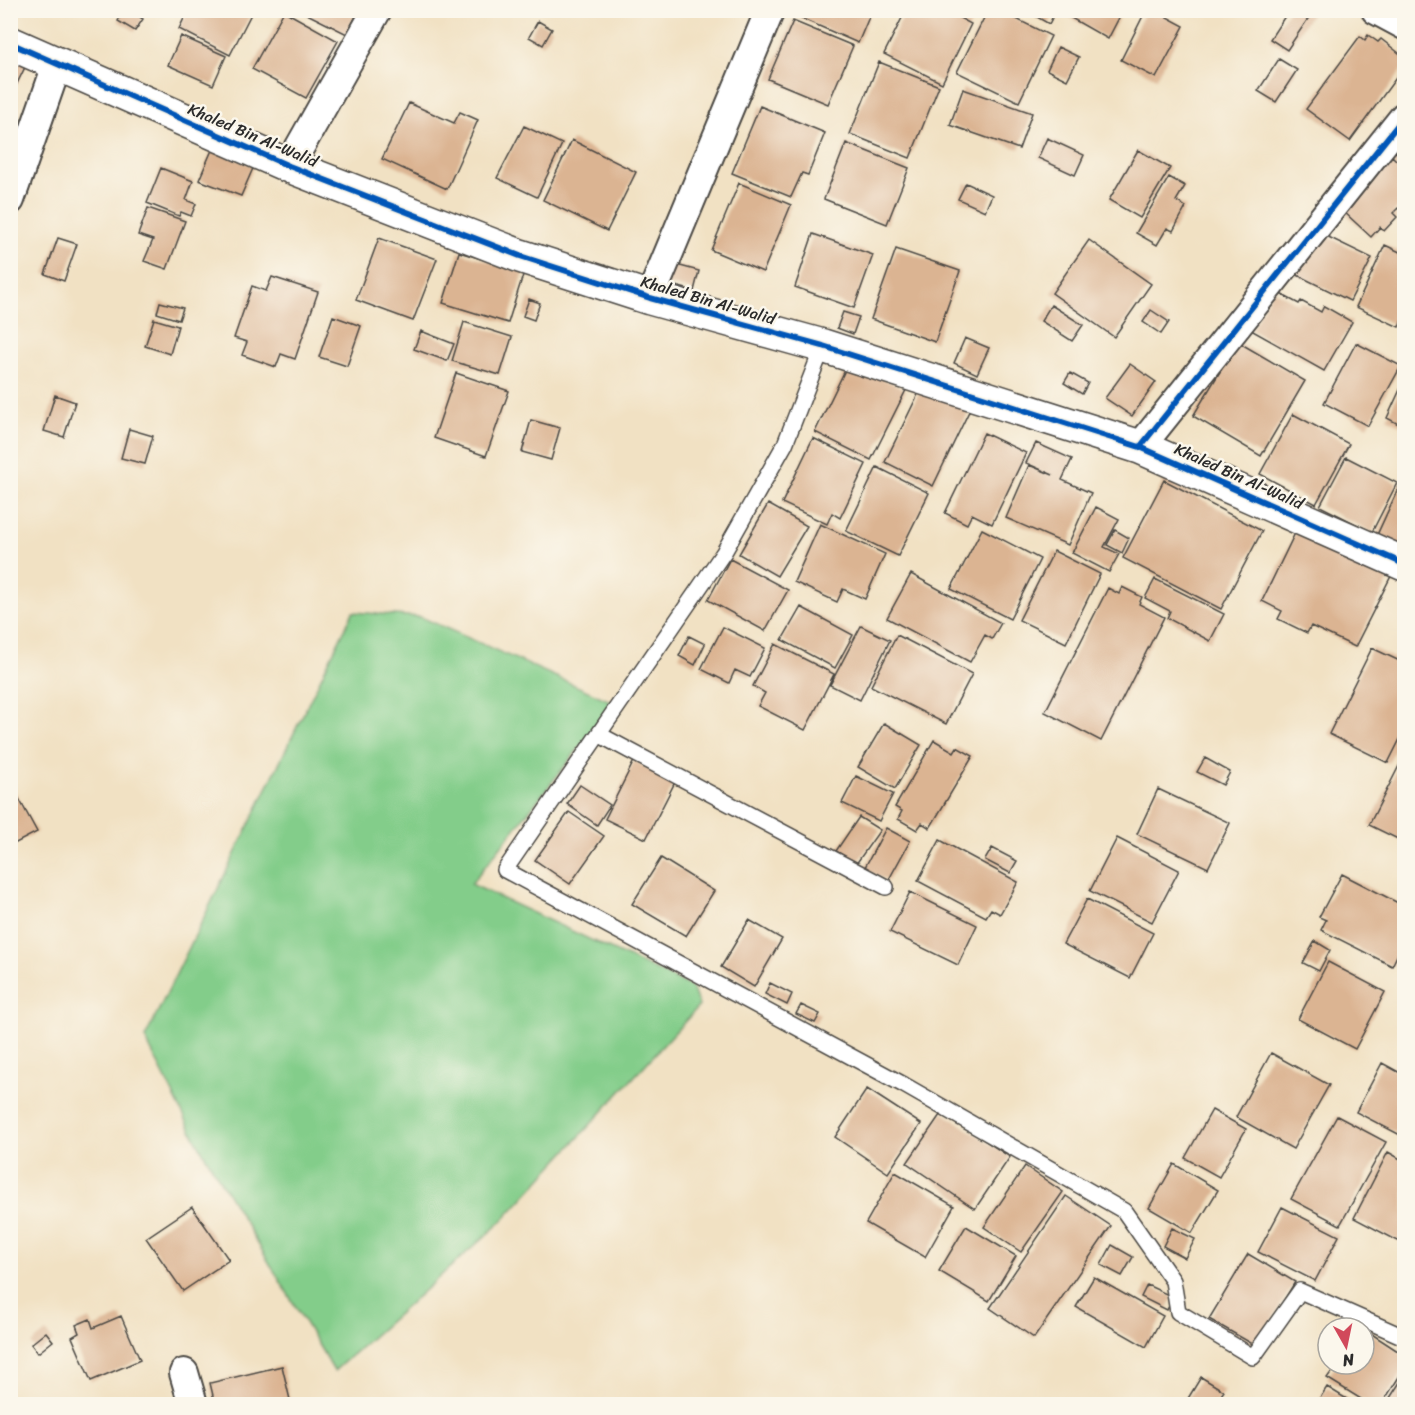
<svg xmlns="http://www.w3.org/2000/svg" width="1415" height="1415" font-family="Sriracha,sans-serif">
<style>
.green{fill:#83cd8a;stroke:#577c5a;stroke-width:1.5}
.building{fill:#dbb492}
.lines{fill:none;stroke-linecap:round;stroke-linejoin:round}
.service-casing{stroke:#494642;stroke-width:18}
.minor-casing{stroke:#494642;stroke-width:32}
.tertiary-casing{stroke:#494642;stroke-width:36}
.service{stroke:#fff;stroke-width:15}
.minor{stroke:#fff;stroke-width:28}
.tertiary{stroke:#fff;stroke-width:33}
.cycleway-casing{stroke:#fbf7ec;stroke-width:10}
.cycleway{stroke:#0057b8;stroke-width:6}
.labels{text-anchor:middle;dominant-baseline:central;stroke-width:5;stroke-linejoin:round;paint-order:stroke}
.street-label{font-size:16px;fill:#2b2b2b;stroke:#fbf7ec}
</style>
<rect width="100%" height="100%" fill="#fbf7ec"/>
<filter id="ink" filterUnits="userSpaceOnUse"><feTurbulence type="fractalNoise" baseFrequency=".0167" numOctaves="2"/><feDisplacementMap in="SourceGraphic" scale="12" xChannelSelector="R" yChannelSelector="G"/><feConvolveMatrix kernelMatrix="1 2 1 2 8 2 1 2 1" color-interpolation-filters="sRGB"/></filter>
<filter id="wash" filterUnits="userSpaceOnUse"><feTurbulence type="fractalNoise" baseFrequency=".008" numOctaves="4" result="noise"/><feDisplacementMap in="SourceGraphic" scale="24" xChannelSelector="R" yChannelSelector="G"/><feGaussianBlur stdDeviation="1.35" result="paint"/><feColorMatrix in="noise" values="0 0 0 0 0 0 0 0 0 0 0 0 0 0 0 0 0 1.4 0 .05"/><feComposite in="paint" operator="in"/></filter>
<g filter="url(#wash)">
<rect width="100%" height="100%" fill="#f1e1c3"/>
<path class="green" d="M 353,612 L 421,617 L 615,703 L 471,884 L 692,987 L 699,1006 L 502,1221 L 334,1371 L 197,1142 L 145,1038 Z"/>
<g id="blocks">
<path class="building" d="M 124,10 L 129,10 L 143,19 L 135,31 L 118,21 Z
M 188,10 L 253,10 L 230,55 L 179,29 Z
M 299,10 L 359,10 L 347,34 Z
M 798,10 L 872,10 L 858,43 L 796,16 Z
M 906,10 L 945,10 L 971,24 L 942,83 L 884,54 Z
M 988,10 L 998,10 L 1051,36 L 1019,102 L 957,72 Z
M 1025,10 L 1056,10 L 1049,24 Z
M 1057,10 L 1123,10 L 1108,39 Z
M 1146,10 L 1168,10 L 1165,16 L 1184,26 L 1156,78 L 1121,60 Z
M 1289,10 L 1314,10 L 1287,50 L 1270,39 Z
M 284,11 L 338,41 L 306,98 L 252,69 Z
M 538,21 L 552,29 L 543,45 L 529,37 Z
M 793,21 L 853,46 L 828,104 L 768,79 Z
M 1368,35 L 1378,42 L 1381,39 L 1404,57 L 1404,67 L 1350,141 L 1306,109 L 1360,36 L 1365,40 Z
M 181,36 L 226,56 L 213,85 L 168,65 Z
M 1058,47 L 1079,57 L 1067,80 L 1047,70 Z
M 10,55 L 27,63 L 10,98 Z
M 1279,59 L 1297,70 L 1276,102 L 1258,91 Z
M 879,62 L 939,86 L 910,158 L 850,134 Z
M 963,89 L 1032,113 L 1019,149 L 950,125 Z
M 409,103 L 454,123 L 460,112 L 478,120 L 447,189 L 382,159 Z
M 760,106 L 825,133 L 808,175 L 802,173 L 791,197 L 732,173 Z
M 524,126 L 562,144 L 537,197 L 497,178 Z
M 1404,134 L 1404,157 L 1394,151 Z
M 1047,138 L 1084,155 L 1075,175 L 1038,158 Z
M 572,140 L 636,172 L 607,231 L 543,200 Z
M 846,143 L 909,168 L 887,224 L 824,199 Z
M 212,150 L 254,166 L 241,196 L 199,180 Z
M 1138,150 L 1170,168 L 1140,218 L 1109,200 Z
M 1392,156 L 1404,168 L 1404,214 L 1398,208 L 1393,213 L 1397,217 L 1384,231 L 1380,227 L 1371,237 L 1342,210 Z
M 161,168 L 193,181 L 186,200 L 196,204 L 191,216 L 181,212 L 179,216 L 147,203 Z
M 1169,177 L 1185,186 L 1176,201 L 1186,207 L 1173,231 L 1167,228 L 1157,245 L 1136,233 Z
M 739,183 L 791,205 L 763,272 L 711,250 Z
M 966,183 L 992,195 L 985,211 L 958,199 Z
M 148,208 L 185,221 L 167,269 L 144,261 L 153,240 L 138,235 Z
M 1316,231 L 1372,258 L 1350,301 L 1285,269 Z
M 813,234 L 873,255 L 854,308 L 795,287 Z
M 58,238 L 77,244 L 64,281 L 45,274 Z
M 379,238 L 437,259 L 413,321 L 356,300 Z
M 1089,240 L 1151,284 L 1114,337 L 1052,293 Z
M 1385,245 L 1404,254 L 1404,315 L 1399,327 L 1356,307 Z
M 896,249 L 960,271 L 935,342 L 871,319 Z
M 459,252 L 524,272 L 508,323 L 443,303 Z
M 669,263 L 699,271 L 694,291 L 664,283 Z
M 272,277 L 318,292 L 295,359 L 281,354 L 276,367 L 242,355 L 247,342 L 234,338 L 252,286 L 266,291 Z
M 1273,290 L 1299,304 L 1301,301 L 1321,312 L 1324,306 L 1352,322 L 1324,371 L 1251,330 Z
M 529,299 L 540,303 L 534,320 L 523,316 Z
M 160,302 L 183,308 L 179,320 L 157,313 Z
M 1051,305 L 1083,325 L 1072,341 L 1041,321 Z
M 1151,310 L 1169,322 L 1161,334 L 1143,322 Z
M 843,312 L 859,317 L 853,334 L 837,328 Z
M 333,316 L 361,326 L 347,366 L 319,357 Z
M 154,319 L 178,326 L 170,354 L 145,346 Z
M 464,322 L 512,337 L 500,375 L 452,361 Z
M 421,331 L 454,344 L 447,361 L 414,349 Z
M 965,338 L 989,348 L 977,374 L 954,363 Z
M 1238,342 L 1305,381 L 1261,456 L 1193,416 Z
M 1356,343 L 1401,366 L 1368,426 L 1324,403 Z
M 849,362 L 906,390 L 871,460 L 815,432 Z
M 1130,364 L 1156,382 L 1132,416 L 1105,398 Z
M 456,373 L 509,391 L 486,456 L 434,438 Z
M 1070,373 L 1088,383 L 1082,394 L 1064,383 Z
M 1404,381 L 1404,427 L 1387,418 Z
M 924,382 L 972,405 L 933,486 L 885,462 Z
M 55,395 L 75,402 L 64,437 L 44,431 Z
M 1293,414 L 1349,444 L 1316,504 L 1260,474 Z
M 531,420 L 560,428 L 551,460 L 522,452 Z
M 129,429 L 153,436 L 145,464 L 121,458 Z
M 984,433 L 1026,453 L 992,524 L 972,514 L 967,524 L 945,513 Z
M 813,438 L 866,464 L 840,518 L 832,513 L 827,524 L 782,503 Z
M 1036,443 L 1072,459 L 1062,480 L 1091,493 L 1068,545 L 1006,518 L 1029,465 L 1053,475 L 1026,463 Z
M 1346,457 L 1397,483 L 1372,532 L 1320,506 Z
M 877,467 L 929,493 L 898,556 L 846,531 Z
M 1404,476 L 1404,548 L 1377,535 Z
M 1164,480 L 1262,531 L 1221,609 L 1123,558 Z
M 768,504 L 807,526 L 777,576 L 739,554 Z
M 1096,507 L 1119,519 L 1104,547 L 1119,554 L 1109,572 L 1072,553 Z
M 820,524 L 885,554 L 865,599 L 843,589 L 837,602 L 794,582 Z
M 982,529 L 1040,559 L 1010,619 L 951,589 Z
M 1297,529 L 1391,576 L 1355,647 L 1311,626 L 1307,633 L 1278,619 L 1282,611 L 1262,601 Z
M 1115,530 L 1129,538 L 1122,553 L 1107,545 Z
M 1054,551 L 1100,574 L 1066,643 L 1019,620 Z
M 730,559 L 788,590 L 765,631 L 708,600 Z
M 911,574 L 1001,623 L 992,639 L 985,635 L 970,662 L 887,618 Z
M 1155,579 L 1224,614 L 1210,641 L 1167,618 L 1170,611 L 1145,598 Z
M 1122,587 L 1142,597 L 1139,604 L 1164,617 L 1101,741 L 1045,712 L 1108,588 L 1119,594 Z
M 801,607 L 853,635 L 835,668 L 782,640 Z
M 861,626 L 890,640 L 860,700 L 830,685 Z
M 723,627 L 765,648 L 750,677 L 735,670 L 729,683 L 701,669 Z
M 897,635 L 972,674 L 946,724 L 871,686 Z
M 689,636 L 705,644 L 695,665 L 679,656 Z
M 775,644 L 834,674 L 805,730 L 758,706 L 765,693 L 753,686 Z
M 1372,648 L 1404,663 L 1404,731 L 1388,763 L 1329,734 Z
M 884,723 L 921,745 L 895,789 L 858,767 Z
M 934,740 L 954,752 L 957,747 L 973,756 L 930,828 L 922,823 L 917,830 L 898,819 L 902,811 L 895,807 Z
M 1404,756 L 1404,842 L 1369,825 Z
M 1205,758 L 1230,772 L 1223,785 L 1197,772 Z
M 634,761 L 675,782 L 646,839 L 605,819 Z
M 856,776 L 893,794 L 879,821 L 842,803 Z
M 10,782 L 37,832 L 10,846 Z
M 580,785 L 610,805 L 597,825 L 567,804 Z
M 1158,789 L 1230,823 L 1208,868 L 1137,834 Z
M 569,812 L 604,836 L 570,884 L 535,860 Z
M 859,817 L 880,830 L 856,864 L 836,851 Z
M 886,828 L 910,841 L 888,881 L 864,869 Z
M 1117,838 L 1179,870 L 1152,922 L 1090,891 Z
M 940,840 L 1018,882 L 1000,914 L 991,909 L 986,917 L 918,881 Z
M 992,848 L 1017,861 L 1010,873 L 985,860 Z
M 661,858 L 714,891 L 686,936 L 632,904 Z
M 1342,874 L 1404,906 L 1404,941 L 1392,966 L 1321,930 L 1326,920 L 1319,917 Z
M 910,892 L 977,925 L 958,965 L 890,932 Z
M 1087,899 L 1153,933 L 1130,978 L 1063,944 Z
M 749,920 L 782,939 L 754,987 L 721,967 Z
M 1315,941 L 1330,950 L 1319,971 L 1303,963 Z
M 1328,962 L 1385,992 L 1355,1049 L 1298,1019 Z
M 770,983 L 792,994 L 787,1005 L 765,994 Z
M 801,1005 L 820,1014 L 815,1023 L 796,1014 Z
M 1271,1053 L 1329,1085 L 1293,1149 L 1236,1117 Z
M 1382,1063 L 1404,1075 L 1404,1137 L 1356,1112 Z
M 867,1089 L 921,1124 L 888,1173 L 835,1137 Z
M 1212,1110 L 1246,1129 L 1219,1177 L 1185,1158 Z
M 942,1112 L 1010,1157 L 975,1209 L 907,1163 Z
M 1337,1116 L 1386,1142 L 1340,1225 L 1291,1199 Z
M 1388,1152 L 1404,1161 L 1404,1229 L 1398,1241 L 1354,1218 Z
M 1174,1164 L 1218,1190 L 1192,1233 L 1149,1208 Z
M 1025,1166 L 1063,1192 L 1021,1252 L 984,1227 Z
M 895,1172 L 954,1206 L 925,1257 L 866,1223 Z
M 1066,1196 L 1111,1226 L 1034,1338 L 990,1308 Z
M 192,1207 L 229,1260 L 183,1291 L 146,1238 Z
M 1282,1207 L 1339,1236 L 1315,1281 L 1258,1252 Z
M 966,1226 L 1016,1256 L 989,1301 L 939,1271 Z
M 1172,1228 L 1195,1239 L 1185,1258 L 1163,1246 Z
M 1112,1245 L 1133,1257 L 1122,1276 L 1101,1265 Z
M 1248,1254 L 1295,1282 L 1256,1346 L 1209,1319 Z
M 1094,1277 L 1163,1316 L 1146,1347 L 1076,1307 Z
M 1147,1285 L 1173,1297 L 1167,1310 L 1141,1297 Z
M 121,1316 L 140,1360 L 91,1381 L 72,1337 L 79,1333 L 76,1325 L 90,1319 L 93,1328 Z
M 1364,1329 L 1404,1355 L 1404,1369 L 1382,1404 L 1369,1404 L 1327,1378 L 1337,1364 L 1364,1364 Z
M 46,1332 L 53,1341 L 38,1353 L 31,1344 Z
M 282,1366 L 291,1404 L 215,1404 L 210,1383 Z
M 1404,1376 L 1404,1404 L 1386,1404 Z
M 1201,1377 L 1224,1391 L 1215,1404 L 1194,1404 L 1187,1400 Z
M 1327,1387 L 1355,1404 L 1316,1404 Z"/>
</g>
</g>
<g filter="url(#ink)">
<use href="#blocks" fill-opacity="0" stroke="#494642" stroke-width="1.5"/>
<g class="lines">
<defs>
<path id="service" d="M 823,346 L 785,444 L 724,552 L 505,870 L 904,1085 L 1124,1211 L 1173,1281 L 1178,1312 L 1253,1357 L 1300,1291 L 1404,1337
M 600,735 L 886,887"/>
<path id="minor" d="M 1376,10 L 1404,25
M 289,166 L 377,10
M 10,200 L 57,65
M 650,298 L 770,10
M 1140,447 L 1404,117
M 184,1373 L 193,1404"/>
<path id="tertiary" d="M 10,43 L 289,166 L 520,256 L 650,298 L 823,346 L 1140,447 L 1404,564"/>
</defs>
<use href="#service" class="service-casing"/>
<use href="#minor" class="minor-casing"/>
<use href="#tertiary" class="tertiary-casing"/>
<use href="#service" class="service"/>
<use href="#minor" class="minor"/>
<use href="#tertiary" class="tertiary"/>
<defs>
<path id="cycleway" d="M 10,43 L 289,166 L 520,256 L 650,298 L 823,346 L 1140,447 L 1404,564
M 1140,447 L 1404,117"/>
</defs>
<use href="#cycleway" class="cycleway-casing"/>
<use href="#cycleway" class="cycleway"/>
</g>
</g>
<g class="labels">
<g class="street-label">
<text transform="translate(253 135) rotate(23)">Khaled Bin Al-Walid</text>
<text transform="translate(708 300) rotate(16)">Khaled Bin Al-Walid</text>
<text transform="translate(1239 476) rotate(24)">Khaled Bin Al-Walid</text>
</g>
</g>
<rect width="1415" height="1415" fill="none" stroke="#fbf7ec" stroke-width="36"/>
<g transform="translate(1346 1346) rotate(171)"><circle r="28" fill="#fbf7ec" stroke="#a8a59f" stroke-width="1.5"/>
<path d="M0-4.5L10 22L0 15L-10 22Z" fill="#d1495b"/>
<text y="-9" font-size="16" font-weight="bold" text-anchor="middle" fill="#2b2b2b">N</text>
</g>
</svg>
